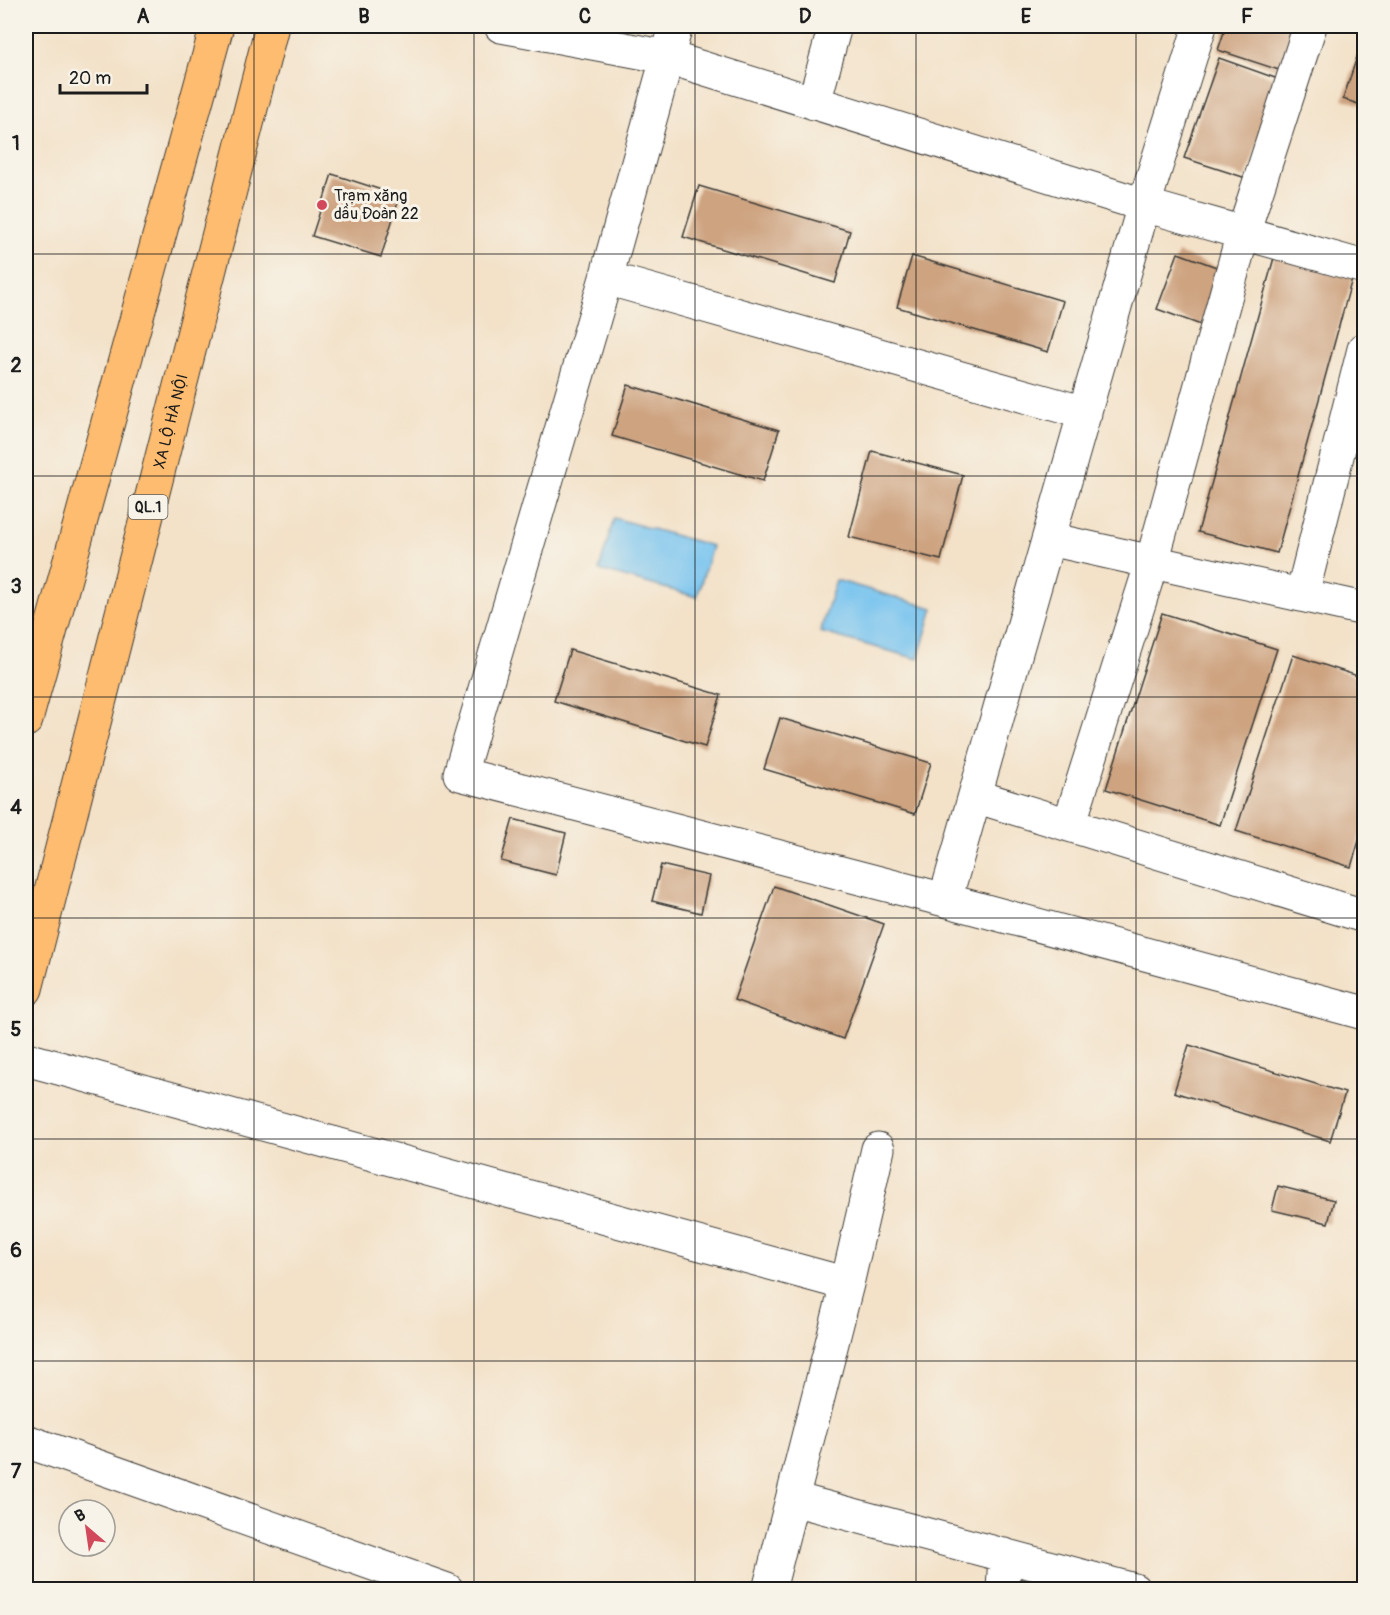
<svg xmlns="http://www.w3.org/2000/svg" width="1390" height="1615" font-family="Pangolin,sans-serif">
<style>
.water{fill:#74c2ef;stroke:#486f86;stroke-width:1.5}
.building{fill:#cda380}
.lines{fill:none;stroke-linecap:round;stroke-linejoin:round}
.minor-casing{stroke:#3c3a36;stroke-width:35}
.highway-casing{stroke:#3c3a36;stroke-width:35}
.minor{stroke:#fff;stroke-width:33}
.highway{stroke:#febc70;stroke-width:33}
.grid{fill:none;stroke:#1c1c1c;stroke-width:1.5;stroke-opacity:0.55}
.poi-dot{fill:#d1495b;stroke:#f7f3e8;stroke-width:2}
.labels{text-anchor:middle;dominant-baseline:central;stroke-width:6;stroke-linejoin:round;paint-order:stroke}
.shield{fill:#f7f3e8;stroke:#5e5c59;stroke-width:1.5}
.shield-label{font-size:15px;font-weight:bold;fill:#1c1c1c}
.poi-label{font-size:16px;fill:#1c1c1c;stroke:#f7f3e8;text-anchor:start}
.street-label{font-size:16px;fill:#1c1c1c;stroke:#f7f3e8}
.neatline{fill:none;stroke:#1c1c1c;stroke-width:2}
.grid-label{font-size:20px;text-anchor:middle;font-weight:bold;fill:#1c1c1c}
</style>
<rect width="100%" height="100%" fill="#f7f3e8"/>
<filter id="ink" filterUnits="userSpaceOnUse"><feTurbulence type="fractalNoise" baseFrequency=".0167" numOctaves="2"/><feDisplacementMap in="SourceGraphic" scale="12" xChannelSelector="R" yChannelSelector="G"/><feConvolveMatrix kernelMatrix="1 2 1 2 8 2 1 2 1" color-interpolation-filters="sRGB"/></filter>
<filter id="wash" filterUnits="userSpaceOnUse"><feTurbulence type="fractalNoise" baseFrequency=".008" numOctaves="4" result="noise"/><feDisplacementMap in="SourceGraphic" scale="24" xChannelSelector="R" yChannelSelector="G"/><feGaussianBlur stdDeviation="1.35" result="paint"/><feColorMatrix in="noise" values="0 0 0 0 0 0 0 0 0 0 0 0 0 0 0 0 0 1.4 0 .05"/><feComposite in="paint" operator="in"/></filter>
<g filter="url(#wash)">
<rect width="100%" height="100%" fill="#f3e1c8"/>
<path class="water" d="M 614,518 L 712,546 L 697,597 L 599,570 Z
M 836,580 L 933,608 L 918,659 L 820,632 Z"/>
<g id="blocks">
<path class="building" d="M 1226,26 L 1294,26 L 1279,70 L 1218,50 Z
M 1364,36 L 1364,106 L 1343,99 Z
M 1219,58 L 1278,79 L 1246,178 L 1184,158 Z
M 332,174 L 400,196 L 381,257 L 312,236 Z
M 699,186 L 850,231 L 835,283 L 683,237 Z
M 1178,253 L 1222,269 L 1201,325 L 1157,309 Z
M 1275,254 L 1353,275 L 1277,553 L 1198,532 Z
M 912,256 L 1063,301 L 1048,352 L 897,307 Z
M 628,385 L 779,430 L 763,481 L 612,436 Z
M 872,451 L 963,475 L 941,560 L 849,537 Z
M 1162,613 L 1277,649 L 1220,825 L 1106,789 Z
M 570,650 L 721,695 L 705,747 L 554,701 Z
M 1293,655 L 1364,678 L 1364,824 L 1351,867 L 1236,831 Z
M 780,718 L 931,763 L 915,814 L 764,769 Z
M 513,819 L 566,833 L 556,875 L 501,861 Z
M 661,865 L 709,876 L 701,913 L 652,901 Z
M 774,886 L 884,924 L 843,1039 L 734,1000 Z
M 1189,1045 L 1345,1093 L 1330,1141 L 1174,1092 Z
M 1278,1186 L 1334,1200 L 1328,1223 L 1272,1210 Z"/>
</g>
</g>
<g filter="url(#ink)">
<use href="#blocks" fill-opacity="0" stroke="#3c3a36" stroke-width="1.5"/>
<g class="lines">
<defs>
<path id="minor" d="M 501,26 L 667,57 L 1144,205 L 1364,267
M 676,26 L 606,278 L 460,774 L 945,900
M 1200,26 L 1144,205 L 945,900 L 1364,1013
M 814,103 L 835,26
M 606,278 L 1085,413
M 1049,539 L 1364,609
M 1302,595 L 1364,349
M 975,796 L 1364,916
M 1069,825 L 1152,562 L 1243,233 L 1310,26
M 26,1059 L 847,1284
M 26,1441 L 447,1590
M 793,1499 L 1134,1590
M 769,1590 L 847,1284 L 878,1149
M 1003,1590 L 1005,1555"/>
<g id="highway">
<path d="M 26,720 L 217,26"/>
<path id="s1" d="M 26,989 L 272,26"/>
</g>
</defs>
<use href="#minor" class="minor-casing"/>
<use href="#highway" class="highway-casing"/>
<use href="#minor" class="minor"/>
<use href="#highway" class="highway"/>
</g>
</g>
<path class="grid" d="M 254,26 L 254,1590M 474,26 L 474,1590M 695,26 L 695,1590M 916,26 L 916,1590M 1136,26 L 1136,1590M 26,254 L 1364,254M 26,476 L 1364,476M 26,697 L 1364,697M 26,918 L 1364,918M 26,1139 L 1364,1139M 26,1361 L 1364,1361"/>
<circle class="poi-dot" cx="322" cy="205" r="6"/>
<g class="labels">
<rect class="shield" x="128.5" y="495" width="39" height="24" rx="4.5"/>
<g class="shield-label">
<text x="148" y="507">QL.1</text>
</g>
<g class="poi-label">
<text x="334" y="196">Trạm xăng<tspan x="334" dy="18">dầu Đoàn 22</tspan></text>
</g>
<g class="street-label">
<text stroke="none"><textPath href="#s1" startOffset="586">XA LỘ HÀ NỘI</textPath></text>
</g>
</g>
<rect width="1390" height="1615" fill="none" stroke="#f7f3e8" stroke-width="66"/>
<g transform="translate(87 1528) rotate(331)"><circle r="28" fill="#f7f3e8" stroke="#9f9d96" stroke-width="1.5"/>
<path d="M0-4.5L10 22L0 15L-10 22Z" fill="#d1495b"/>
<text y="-9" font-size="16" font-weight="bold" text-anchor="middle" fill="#1c1c1c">B</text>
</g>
<path d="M60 84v9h87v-9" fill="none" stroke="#1c1c1c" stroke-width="3"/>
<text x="69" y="84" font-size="18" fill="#1c1c1c" stroke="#f7f3e8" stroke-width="4.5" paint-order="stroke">20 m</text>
<rect x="33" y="33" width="1324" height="1549" class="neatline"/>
<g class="grid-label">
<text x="143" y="23">A</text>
<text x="364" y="23">B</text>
<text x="585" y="23">C</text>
<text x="805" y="23">D</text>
<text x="1026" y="23">E</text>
<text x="1247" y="23">F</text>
<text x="16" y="150">1</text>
<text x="16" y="372">2</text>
<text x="16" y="593">3</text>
<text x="16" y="814">4</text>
<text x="16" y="1036">5</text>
<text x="16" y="1257">6</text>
<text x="16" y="1478">7</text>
</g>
</svg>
